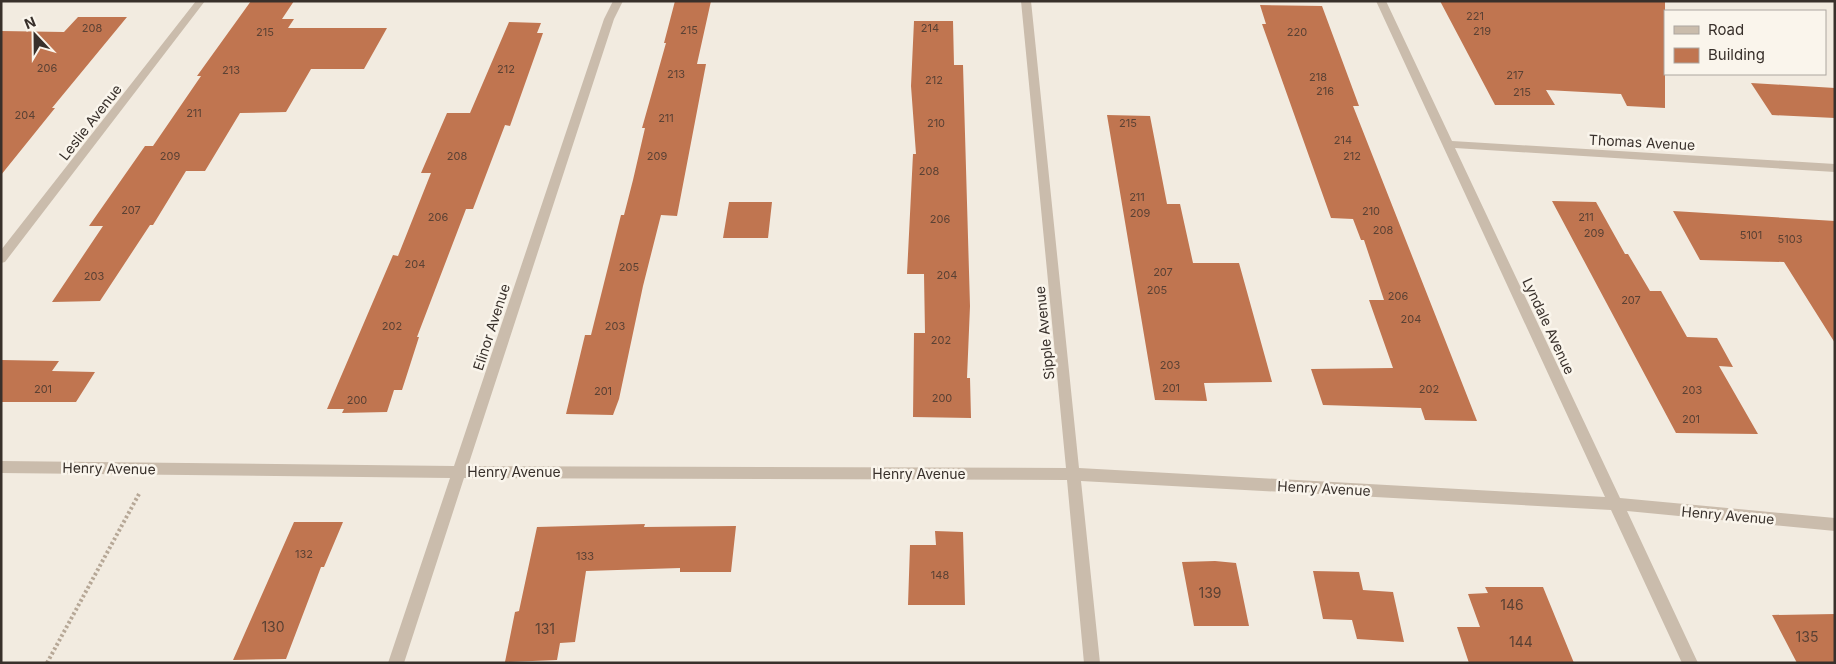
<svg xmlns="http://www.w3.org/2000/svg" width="1836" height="664" font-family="Inter,sans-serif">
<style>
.building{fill:#c07550}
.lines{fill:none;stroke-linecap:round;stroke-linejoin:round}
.path{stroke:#b6a796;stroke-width:4;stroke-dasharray:2.5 2.5;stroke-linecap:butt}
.minor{fill:#cabcac;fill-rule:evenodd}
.labels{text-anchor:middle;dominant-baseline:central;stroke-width:5;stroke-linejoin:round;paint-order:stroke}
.number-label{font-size:11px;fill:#5a4134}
.street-label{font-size:14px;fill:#38302b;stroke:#faf5ec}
.near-number-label{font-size:14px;fill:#5a4134}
</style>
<rect width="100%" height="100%" fill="#f2ebe0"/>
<path class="building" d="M 251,1 L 294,1 L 282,19 L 294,19 L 288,28 L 387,28 L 364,69 L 311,69 L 286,112 L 240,113 L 205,171 L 186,171 L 153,225 L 150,225 L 100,301 L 52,302 L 103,226 L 89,226 L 145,146 L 153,146 L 201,76 L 197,76 Z
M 675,1 L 711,1 L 697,64 L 706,64 L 677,216 L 661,215 L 643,286 L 619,399 L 613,415 L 566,414 L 585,335 L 591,335 L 621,215 L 624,215 L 633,180 L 645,128 L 642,128 L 666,43 L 664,43 Z
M 1440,1 L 1665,1 L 1665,108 L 1627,106 L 1621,94 L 1546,90 L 1555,105 L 1495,105 Z
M 1260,5 L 1322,6 L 1359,106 L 1353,106 L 1477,421 L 1425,420 L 1421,408 L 1323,405 L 1311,369 L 1393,368 L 1369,300 L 1384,300 L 1364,240 L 1361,240 L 1353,219 L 1331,218 L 1262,24 L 1266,24 Z
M 78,17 L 127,17 L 52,108 L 55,108 L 1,175 L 1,31 L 64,32 Z
M 914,21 L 953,21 L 954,65 L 963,65 L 970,306 L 967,378 L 970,378 L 971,418 L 913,417 L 914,333 L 925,333 L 924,274 L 907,274 L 913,154 L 916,154 L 911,86 Z
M 509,22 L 541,23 L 537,33 L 543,33 L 510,126 L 505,125 L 473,209 L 466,209 L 417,337 L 419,337 L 402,390 L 394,390 L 387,412 L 342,413 L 344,409 L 327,409 L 393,255 L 398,256 L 431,173 L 421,173 L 447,113 L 470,113 Z
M 1751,83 L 1835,88 L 1835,118 L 1772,115 Z
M 1107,115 L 1150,116 L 1167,204 L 1180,204 L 1193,263 L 1239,263 L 1272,382 L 1204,383 L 1207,401 L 1155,400 Z
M 1552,201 L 1596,202 L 1625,254 L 1628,254 L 1650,291 L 1661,291 L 1687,337 L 1717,338 L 1733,367 L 1719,366 L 1758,434 L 1676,433 Z
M 729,202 L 772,202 L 768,238 L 723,238 Z
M 1673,211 L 1835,221 L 1835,343 L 1784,262 L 1700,260 Z
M 1,360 L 59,361 L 52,371 L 95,372 L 76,402 L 1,402 Z
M 294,522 L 343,522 L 324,567 L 321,567 L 286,659 L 233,660 Z
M 645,524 L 644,527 L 736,526 L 731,572 L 680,572 L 680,568 L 586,571 L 575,642 L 560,643 L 557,660 L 505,662 L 515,612 L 519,611 L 537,527 Z
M 935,531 L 963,532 L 965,605 L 908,605 L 910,545 L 936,545 Z
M 1215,561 L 1236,563 L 1249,626 L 1194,626 L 1182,562 Z
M 1313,571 L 1359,572 L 1363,590 L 1393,592 L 1404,642 L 1357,639 L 1352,620 L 1323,619 Z
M 1485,587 L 1543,587 L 1574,663 L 1469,663 L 1457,627 L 1480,627 L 1468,594 L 1488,593 Z
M 1835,614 L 1835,663 L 1797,663 L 1772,615 Z"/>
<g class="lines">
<path class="path" d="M 47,663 L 139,494"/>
<path class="minor" d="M 196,1 L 205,1 L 5,262 L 1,263 L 1,250 Z
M 613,1 L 623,1 L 614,19 L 468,466 L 1066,468 L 1021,1 L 1031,1 L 1079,468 L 1605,497 L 1376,1 L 1386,1 L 1452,141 L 1835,164 L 1835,172 L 1455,148 L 1620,498 L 1835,518 L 1835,531 L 1627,511 L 1698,663 L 1682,663 L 1611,510 L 1081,481 L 1100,663 L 1084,663 L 1067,480 L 464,478 L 404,663 L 388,663 L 450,478 L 1,473 L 1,461 L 454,466 L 604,19 Z"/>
</g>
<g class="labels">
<g class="number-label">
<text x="1475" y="16">221</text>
<text x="92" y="28">208</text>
<text x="930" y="28">214</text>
<text x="689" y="30">215</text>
<text x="1482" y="31">219</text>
<text x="265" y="32">215</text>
<text x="1297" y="32">220</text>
<text x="47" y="68">206</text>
<text x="506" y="69">212</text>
<text x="231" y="70">213</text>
<text x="676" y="74">213</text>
<text x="1515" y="75">217</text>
<text x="1318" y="77">218</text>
<text x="934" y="80">212</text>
<text x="1325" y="91">216</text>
<text x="1522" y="92">215</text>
<text x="194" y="113">211</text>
<text x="25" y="115">204</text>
<text x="666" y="118">211</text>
<text x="936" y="123">210</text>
<text x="1128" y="123">215</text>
<text x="1343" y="140">214</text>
<text x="170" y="156">209</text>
<text x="457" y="156">208</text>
<text x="657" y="156">209</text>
<text x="1352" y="156">212</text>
<text x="929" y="171">208</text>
<text x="1137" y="197">211</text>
<text x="131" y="210">207</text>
<text x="1371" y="211">210</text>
<text x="1140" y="213">209</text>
<text x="438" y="217">206</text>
<text x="1586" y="217">211</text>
<text x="940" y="219">206</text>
<text x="1383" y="230">208</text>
<text x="1594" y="233">209</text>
<text x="1751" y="235">5101</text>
<text x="1790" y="239">5103</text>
<text x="415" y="264">204</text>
<text x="629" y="267">205</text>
<text x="1163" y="272">207</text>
<text x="947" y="275">204</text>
<text x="94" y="276">203</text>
<text x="1157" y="290">205</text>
<text x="1398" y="296">206</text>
<text x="1631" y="300">207</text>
<text x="1411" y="319">204</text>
<text x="392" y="326">202</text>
<text x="615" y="326">203</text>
<text x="941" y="340">202</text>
<text x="1170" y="365">203</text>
<text x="1171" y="388">201</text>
<text x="43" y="389">201</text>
<text x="1429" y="389">202</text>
<text x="1692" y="390">203</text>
<text x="603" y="391">201</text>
<text x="942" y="398">200</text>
<text x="357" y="400">200</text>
<text x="1691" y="419">201</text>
<text x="304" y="554">132</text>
<text x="585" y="556">133</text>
<text x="940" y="575">148</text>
</g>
<g class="street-label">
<text transform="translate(90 122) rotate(-52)">Leslie Avenue</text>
<text transform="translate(1642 142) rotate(3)">Thomas Avenue</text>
<text transform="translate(1549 326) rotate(65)">Lyndale Avenue</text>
<text transform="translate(491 327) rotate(-72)">Elinor Avenue</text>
<text transform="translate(1044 333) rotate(-96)">Sipple Avenue</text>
<text transform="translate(109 468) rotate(1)">Henry Avenue</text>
<text x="514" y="471">Henry Avenue</text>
<text x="919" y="473">Henry Avenue</text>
<text transform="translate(1324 488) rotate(3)">Henry Avenue</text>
<text transform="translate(1728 515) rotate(5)">Henry Avenue</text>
</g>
<g class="near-number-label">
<text x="1210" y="592">139</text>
<text x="1512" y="604">146</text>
<text x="273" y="626">130</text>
<text x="545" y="628">131</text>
<text x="1807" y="636">135</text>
<text x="1521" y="641">144</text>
</g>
</g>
<rect width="1836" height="664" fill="none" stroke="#38302b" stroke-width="5"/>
<rect x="1664" y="10" width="162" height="65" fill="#faf5ec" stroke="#aca69f"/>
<rect x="1674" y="26" width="25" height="8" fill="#cabcac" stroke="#aca69f"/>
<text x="1708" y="35" font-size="15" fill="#38302b">Road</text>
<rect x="1674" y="48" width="25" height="15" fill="#c07550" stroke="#aca69f"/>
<text x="1708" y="60" font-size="15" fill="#38302b">Building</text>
<g transform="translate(35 35) rotate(338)" stroke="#faf5ec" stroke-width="4" paint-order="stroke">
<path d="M0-4L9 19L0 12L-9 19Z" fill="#38302b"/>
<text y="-8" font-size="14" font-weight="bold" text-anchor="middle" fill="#38302b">N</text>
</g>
</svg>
